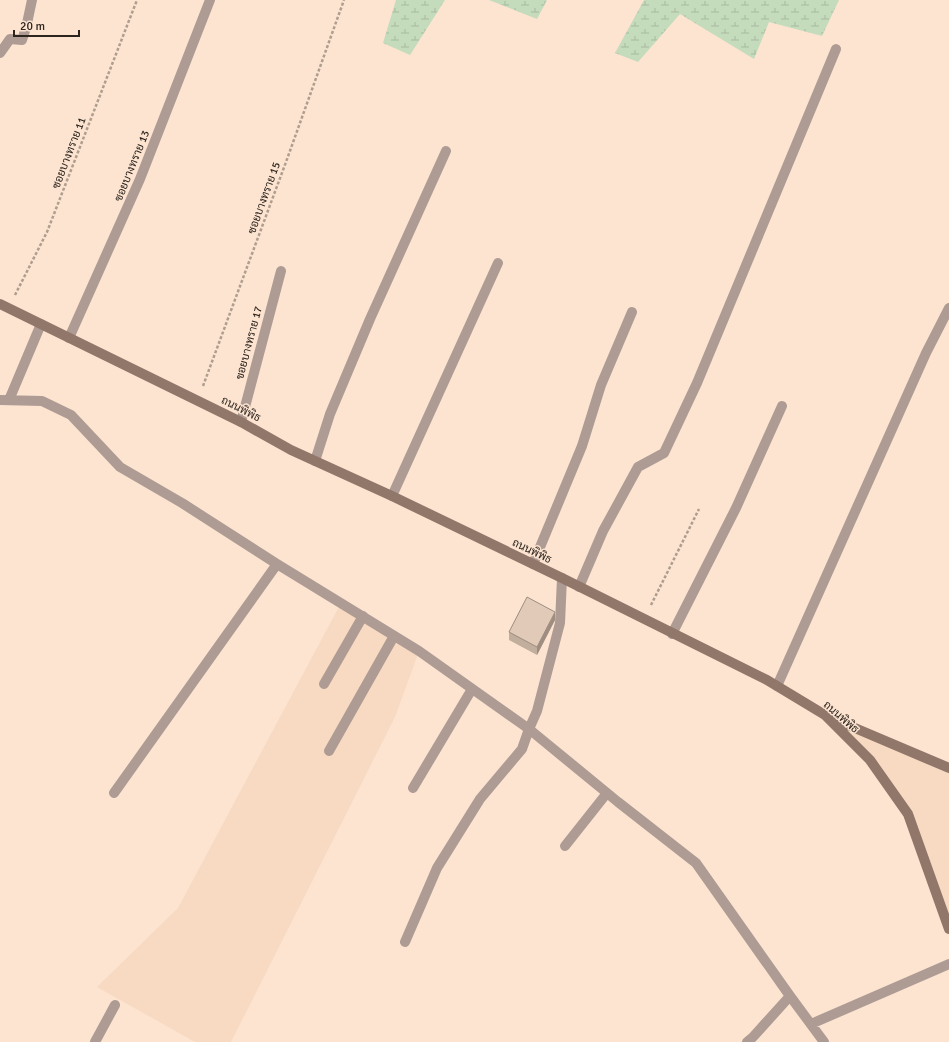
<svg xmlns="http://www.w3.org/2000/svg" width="949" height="1042" font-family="Signika,Sarabun,sans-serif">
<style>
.built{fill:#f7dac1}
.wetland{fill:url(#wetland-marsh)}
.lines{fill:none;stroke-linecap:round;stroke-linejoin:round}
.path{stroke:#af9d8e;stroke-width:2.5;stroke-dasharray:3 2;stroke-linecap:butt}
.lane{stroke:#ae9b93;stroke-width:10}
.street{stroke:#ae9b93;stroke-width:10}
.secondary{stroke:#91766a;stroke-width:10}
.wall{fill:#c2ae9d}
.shaded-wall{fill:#9e8d80}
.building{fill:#e1cab7;stroke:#9e8d80}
.labels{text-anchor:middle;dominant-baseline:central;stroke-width:3;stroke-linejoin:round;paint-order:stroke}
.street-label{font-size:11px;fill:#2d241d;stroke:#fce4d1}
</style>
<defs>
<pattern id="wetland-marsh" width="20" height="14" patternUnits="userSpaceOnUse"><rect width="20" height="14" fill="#c4dbbc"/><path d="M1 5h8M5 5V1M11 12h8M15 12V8" fill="none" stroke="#a9bca1"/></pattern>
</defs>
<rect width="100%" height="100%" fill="#fce4d1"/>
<path class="built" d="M 341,603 L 419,651 L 395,717 L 231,1042 L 195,1042 L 97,987 L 178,908 Z
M 825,715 L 949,770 L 949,917 L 908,814 L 870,760 Z"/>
<path class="wetland" d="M 396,0 L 445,0 L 410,55 L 383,43 Z
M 489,0 L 547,0 L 537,19 Z
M 644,0 L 839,0 L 822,36 L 769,22 L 754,59 L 680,14 L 638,62 L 615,53 Z"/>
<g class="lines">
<path class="path" d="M 15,295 L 47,232 L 137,0
M 203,386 L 286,162 L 344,0
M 651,605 L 699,509"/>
<path class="lane" d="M 324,684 L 363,616
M 329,751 L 394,636"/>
<path class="street" d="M 0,53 L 10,39 L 22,40 L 26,28 L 32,0
M 69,338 L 140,179 L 210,0
M 0,400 L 42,401 L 71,415 L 120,467 L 182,503 L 277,564 L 419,651 L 529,729 L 618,802 L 696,863 L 790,996 L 824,1042
M 9,400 L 41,324
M 241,422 L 281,271
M 315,461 L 330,414 L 370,319 L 446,151
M 392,496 L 498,263
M 533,564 L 582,446 L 601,385 L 632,312
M 579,587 L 603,531 L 638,467 L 664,453 L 697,383 L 836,49
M 672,634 L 736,508 L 782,406
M 777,686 L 926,353 L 949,308
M 413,788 L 472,689
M 114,793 L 277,564
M 565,846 L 607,793
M 405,942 L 437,868 L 480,799 L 522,749 L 529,729 L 537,711 L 560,623 L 562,578
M 811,1024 L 949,964
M 95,1042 L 115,1005
M 747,1042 L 753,1037 L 790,996"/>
<path class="secondary" d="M 0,304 L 241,422 L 291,450 L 392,496 L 562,578 L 767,680 L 825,715 L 870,760 L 908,814 L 949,929
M 829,717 L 949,768"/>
</g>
<path class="wall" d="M 555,620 L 537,655 L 509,640 L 509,632 Z"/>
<path class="shaded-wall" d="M 555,612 L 555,620 L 537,655 L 537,647 Z"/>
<path class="building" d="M 527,597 L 555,612 L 537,647 L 509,632 Z"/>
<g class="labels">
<g class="street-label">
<text transform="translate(69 153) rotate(-69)">ซอยบางทราย 11</text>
<text transform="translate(132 166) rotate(-68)">ซอยบางทราย 13</text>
<text transform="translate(264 198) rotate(-70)">ซอยบางทราย 15</text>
<text transform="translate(249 343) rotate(-75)">ขอยบางทราย 17</text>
<text transform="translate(241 409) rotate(27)">ถนนพิพิธ</text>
<text transform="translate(532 551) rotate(26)">ถนนพิพิธ</text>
<text transform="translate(841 717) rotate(41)">ถนนพิพิธ</text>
</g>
</g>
<path d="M14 30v6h65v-6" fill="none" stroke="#2d241d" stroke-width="2"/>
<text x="20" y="30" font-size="12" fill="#2d241d" stroke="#fce4d1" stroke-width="3" paint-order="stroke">20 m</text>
</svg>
